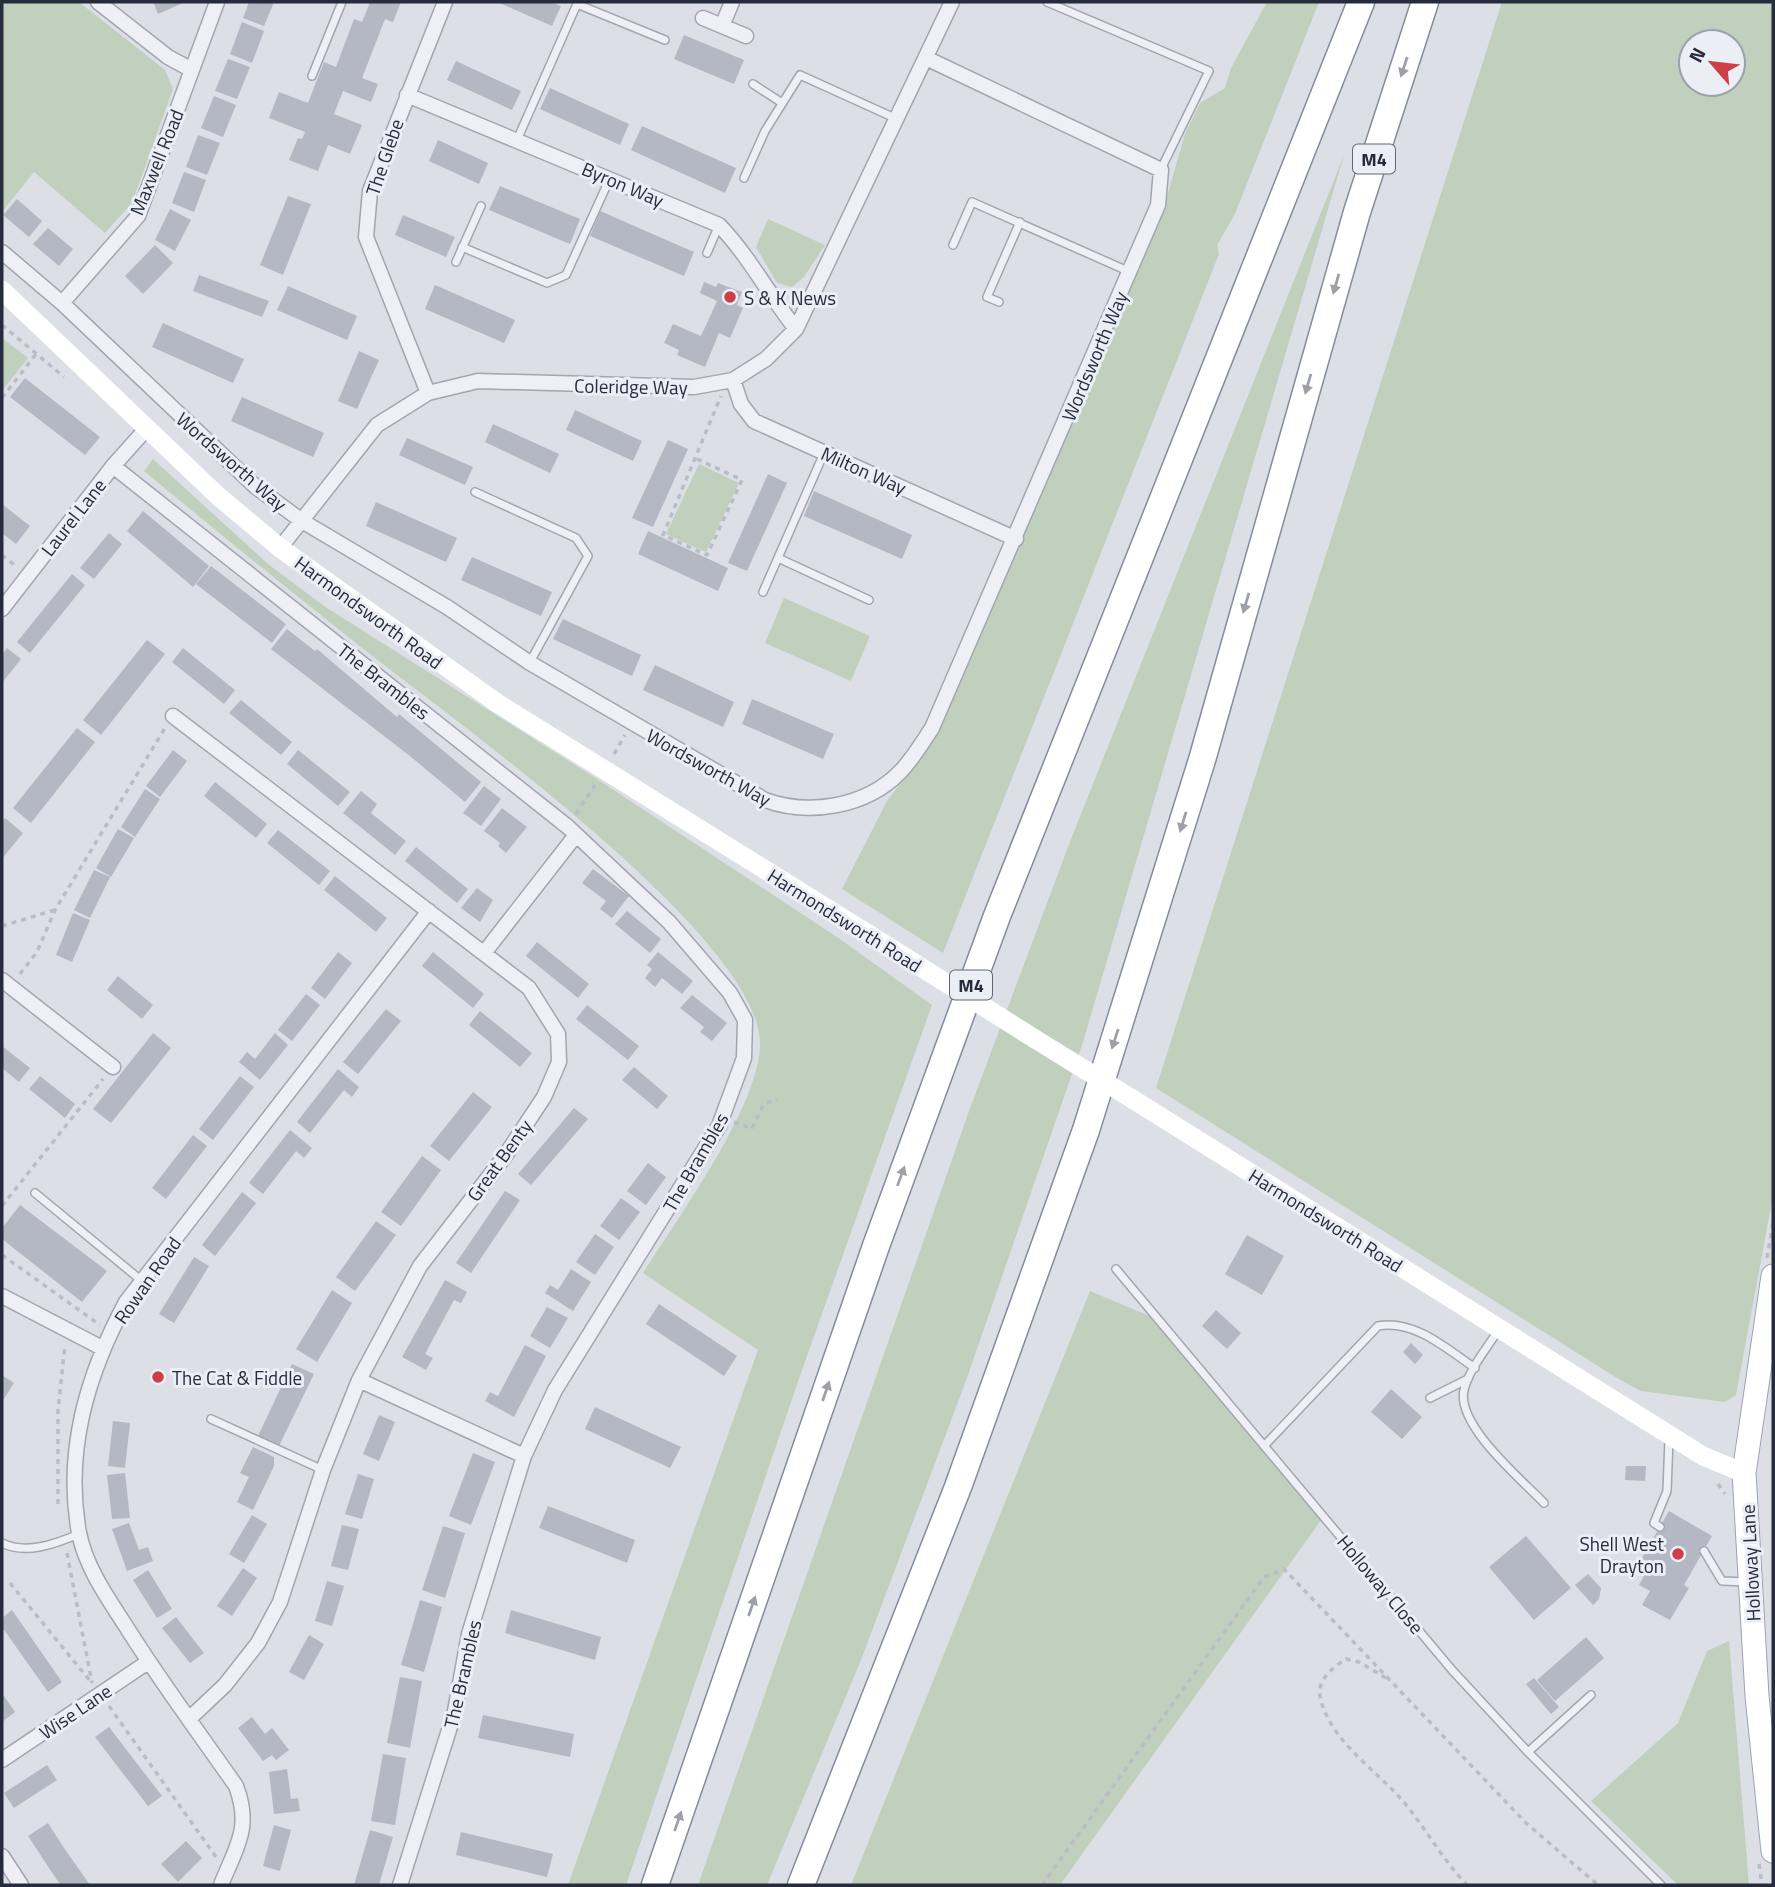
<svg xmlns="http://www.w3.org/2000/svg" width="1775" height="1887" font-family="'Titillium Web',sans-serif">
<style>
.green{fill:#c0d0bd;fill-rule:evenodd}
.building{fill:#b3b8c3}
.lines{fill:none;stroke-linecap:round;stroke-linejoin:round}
.lane-casing{stroke:#a2a6b0;stroke-width:10}
.street-casing{stroke:#a2a6b0;stroke-width:17}
.primary-casing{stroke:#9ba2b2;stroke-width:25}
.highway-casing{stroke:#838b9d;stroke-width:29}
.path{stroke:#babdc5;stroke-width:3.5;stroke-dasharray:5 5;stroke-linecap:butt}
.lane{stroke:#eef0f5;stroke-width:7}
.street{stroke:#eef0f5;stroke-width:14}
.secondary{stroke:#fff;stroke-width:19}
.primary{stroke:#fff;stroke-width:23}
.highway{stroke:#fff;stroke-width:26}
.secondary-bridge{stroke:#fff;stroke-width:19}
.oneway{fill:#9da0a7}
.poi-dot{fill:#ce3e48;stroke:#ebeef4;stroke-width:2.5}
.labels{text-anchor:middle;dominant-baseline:central;stroke-width:6;stroke-linejoin:round;paint-order:stroke}
.shield{fill:#ebeef4;stroke:#616673;stroke-width:2}
.shield-label{font-size:18px;font-weight:bold;fill:#262c3c}
.street-label{font-size:19px;fill:#262c3c;stroke:#ebeef4}
.poi-label{font-size:19px;fill:#262c3c;stroke:#ebeef4;text-anchor:start}
</style>
<rect width="100%" height="100%" fill="#dcdfe6"/>
<path class="green" d="M 2,2 L 79,2 L 165,70 L 173,89 L 132,203 L 105,233 L 34,172 L 2,212 Z
M 1267,2 L 1319,2 L 1235,214 L 1217,245 L 1219,254 L 943,953 L 842,889 L 887,801 L 931,743 L 949,705 L 1161,217 L 1185,134 L 1200,103 L 1225,88 L 1231,68 Z
M 1502,2 L 1773,2 L 1773,1196 L 1736,1395 L 1725,1402 L 1641,1391 L 1617,1378 L 1156,1088 ZM 1691,42 L 1733,42 L 1733,84 L 1691,84 Z
M 1344,155 L 1083,1042 L 967,1378 L 861,1660 L 767,1885 L 698,1885 L 969,1111 L 1071,839 Z
M 768,219 L 825,245 L 804,277 L 792,287 L 777,283 L 756,247 Z
M 2,338 L 28,358 L 2,391 Z
M 153,459 L 268,564 L 324,606 L 594,777 L 837,937 L 932,1005 L 802,1370 L 626,1885 L 568,1885 L 758,1350 L 643,1273 C 676,1221 763,1101 760,1041 C 755,933 445,714 357,644 C 285,587 214,529 144,471 Z
M 699,464 L 739,483 L 706,552 L 666,534 Z
M 784,598 L 870,636 L 851,681 L 765,643 Z
M 1090,1291 L 1159,1320 L 1324,1516 L 1060,1885 L 851,1885 Z
M 1729,1641 L 1749,1885 L 1678,1885 L 1591,1801 L 1678,1723 L 1707,1651 Z"/>
<path class="building" d="M 153,2 L 185,2 L 158,14 Z
M 249,2 L 274,2 L 264,26 L 243,18 Z
M 370,2 L 401,2 L 393,22 L 385,19 L 362,78 L 378,84 L 371,102 L 343,91 L 334,114 L 362,125 L 350,154 L 328,145 L 318,171 L 289,160 L 298,138 L 302,139 L 305,132 L 269,118 L 279,92 L 308,103 L 324,62 L 336,67 L 354,19 L 362,22 Z
M 497,2 L 551,2 L 561,6 L 552,26 Z
M 242,22 L 264,31 L 252,63 L 230,54 Z
M 684,35 L 744,60 L 734,84 L 674,59 Z
M 228,59 L 250,67 L 237,99 L 215,91 Z
M 456,61 L 521,91 L 512,110 L 447,80 Z
M 550,88 L 629,124 L 620,145 L 540,109 Z
M 214,96 L 236,105 L 223,137 L 201,128 Z
M 642,126 L 736,168 L 725,193 L 631,150 Z
M 198,135 L 220,143 L 207,175 L 186,167 Z
M 438,140 L 488,163 L 479,184 L 429,161 Z
M 184,172 L 206,180 L 194,212 L 172,203 Z
M 500,186 L 580,219 L 570,244 L 489,210 Z
M 288,196 L 311,204 L 283,275 L 260,265 Z
M 17,199 L 42,221 L 29,237 L 3,215 Z
M 170,209 L 191,220 L 175,251 L 155,240 Z
M 600,211 L 694,252 L 684,276 L 590,236 Z
M 403,215 L 455,237 L 446,257 L 395,235 Z
M 48,228 L 73,249 L 59,266 L 33,244 Z
M 155,245 L 173,263 L 143,294 L 125,276 Z
M 199,275 L 269,301 L 262,317 L 193,291 Z
M 704,282 L 716,287 L 718,283 L 742,292 L 737,305 L 743,308 L 730,338 L 719,333 L 705,367 L 677,355 L 679,350 L 664,343 L 673,324 L 701,336 L 717,301 L 700,293 Z
M 435,285 L 515,320 L 504,343 L 425,309 Z
M 288,286 L 357,316 L 347,340 L 277,310 Z
M 163,323 L 244,359 L 233,383 L 152,347 Z
M 359,351 L 379,360 L 357,409 L 338,401 Z
M 25,378 L 100,437 L 85,455 L 10,397 Z
M 242,397 L 324,433 L 313,457 L 231,421 Z
M 575,410 L 642,441 L 633,461 L 566,430 Z
M 493,424 L 559,454 L 550,473 L 485,442 Z
M 407,438 L 473,467 L 465,485 L 399,455 Z
M 668,440 L 688,449 L 653,527 L 632,518 Z
M 768,474 L 787,483 L 747,571 L 728,563 Z
M 814,491 L 912,535 L 902,559 L 804,516 Z
M 376,502 L 457,538 L 446,562 L 366,526 Z
M 2,504 L 30,526 L 16,544 L 2,533 Z
M 143,511 L 209,566 L 193,587 L 127,531 Z
M 648,531 L 728,568 L 718,591 L 638,554 Z
M 109,533 L 122,544 L 94,579 L 80,568 Z
M 472,557 L 552,592 L 541,616 L 461,580 Z
M 211,566 L 286,624 L 272,643 L 196,584 Z
M 72,574 L 85,585 L 30,653 L 17,642 Z
M 563,619 L 641,655 L 632,676 L 553,639 Z
M 287,629 L 315,651 L 317,649 L 397,717 L 399,714 L 481,782 L 465,802 L 410,756 L 271,649 Z
M 147,640 L 165,654 L 101,735 L 83,720 Z
M 7,648 L 21,659 L 2,683 L 2,655 Z
M 183,648 L 235,690 L 224,704 L 172,662 Z
M 655,665 L 734,702 L 723,727 L 643,690 Z
M 752,699 L 834,734 L 823,759 L 742,724 Z
M 241,700 L 292,742 L 281,755 L 229,713 Z
M 77,728 L 95,742 L 31,823 L 13,808 Z
M 173,750 L 187,761 L 160,797 L 146,786 Z
M 298,750 L 350,792 L 338,806 L 287,764 Z
M 215,782 L 267,824 L 256,838 L 204,796 Z
M 484,786 L 501,799 L 481,826 L 463,813 Z
M 145,789 L 160,799 L 135,837 L 121,827 Z
M 361,791 L 377,804 L 371,813 L 406,841 L 395,855 L 343,813 Z
M 502,808 L 527,827 L 506,853 L 498,846 L 500,843 L 484,831 Z
M 5,818 L 23,833 L 2,859 L 2,822 Z
M 118,829 L 134,838 L 111,877 L 96,868 Z
M 278,830 L 330,871 L 319,885 L 267,843 Z
M 416,847 L 468,889 L 457,903 L 405,861 Z
M 593,869 L 629,896 L 612,918 L 600,909 L 606,901 L 582,883 Z
M 94,870 L 110,877 L 90,918 L 74,910 Z
M 335,876 L 387,918 L 376,932 L 324,890 Z
M 477,888 L 493,900 L 480,922 L 461,908 Z
M 627,911 L 661,939 L 650,953 L 615,924 Z
M 73,913 L 90,920 L 72,962 L 56,955 Z
M 537,942 L 589,984 L 578,998 L 526,956 Z
M 338,952 L 352,963 L 325,999 L 311,988 Z
M 433,952 L 484,994 L 473,1008 L 422,966 Z
M 658,952 L 693,981 L 682,994 L 662,978 L 655,987 L 645,978 L 652,969 L 647,965 Z
M 118,976 L 153,1005 L 142,1019 L 107,990 Z
M 306,994 L 320,1005 L 292,1041 L 278,1030 Z
M 692,995 L 727,1023 L 712,1041 L 700,1032 L 704,1027 L 680,1008 Z
M 587,1005 L 639,1046 L 628,1060 L 576,1019 Z
M 386,1009 L 401,1021 L 358,1074 L 343,1062 Z
M 480,1011 L 532,1053 L 520,1067 L 469,1025 Z
M 153,1033 L 171,1048 L 111,1123 L 93,1109 Z
M 275,1033 L 288,1045 L 260,1080 L 239,1062 L 247,1052 L 255,1059 Z
M 2,1046 L 30,1068 L 19,1082 L 2,1068 Z
M 634,1067 L 668,1096 L 657,1109 L 622,1080 Z
M 338,1069 L 359,1087 L 352,1097 L 344,1090 L 310,1133 L 297,1122 Z
M 40,1076 L 75,1104 L 65,1118 L 29,1089 Z
M 240,1076 L 254,1087 L 213,1140 L 199,1129 Z
M 473,1092 L 492,1107 L 449,1161 L 430,1146 Z
M 574,1108 L 588,1119 L 531,1185 L 518,1174 Z
M 290,1130 L 312,1148 L 304,1158 L 296,1151 L 263,1194 L 249,1183 Z
M 193,1135 L 207,1146 L 166,1199 L 152,1188 Z
M 422,1156 L 441,1170 L 401,1226 L 381,1212 Z
M 648,1163 L 666,1177 L 646,1205 L 627,1191 Z
M 505,1191 L 520,1200 L 471,1273 L 456,1263 Z
M 242,1192 L 256,1203 L 215,1256 L 202,1245 Z
M 621,1198 L 640,1212 L 619,1240 L 600,1226 Z
M 20,1205 L 107,1271 L 82,1302 L 2,1239 L 2,1228 Z
M 376,1221 L 396,1235 L 355,1291 L 336,1277 Z
M 595,1234 L 614,1247 L 595,1275 L 576,1262 Z
M 1247,1235 L 1284,1256 L 1262,1295 L 1225,1274 Z
M 194,1257 L 209,1266 L 174,1323 L 159,1314 Z
M 571,1269 L 591,1282 L 573,1311 L 545,1293 L 550,1285 L 558,1290 Z
M 445,1280 L 467,1292 L 461,1303 L 454,1300 L 425,1354 L 433,1358 L 426,1370 L 402,1357 Z
M 332,1290 L 352,1303 L 317,1362 L 296,1349 Z
M 659,1304 L 737,1356 L 724,1376 L 646,1324 Z
M 547,1307 L 568,1318 L 550,1348 L 530,1336 Z
M 1216,1310 L 1241,1333 L 1227,1349 L 1202,1326 Z
M 1411,1343 L 1423,1355 L 1415,1364 L 1403,1352 Z
M 525,1345 L 546,1356 L 514,1417 L 485,1401 L 490,1392 L 498,1396 Z
M 292,1364 L 314,1374 L 279,1446 L 258,1436 Z
M 2,1375 L 14,1383 L 2,1402 Z
M 1391,1389 L 1422,1417 L 1402,1439 L 1371,1412 Z
M 595,1407 L 681,1447 L 670,1468 L 585,1429 Z
M 379,1415 L 395,1422 L 379,1461 L 363,1454 Z
M 113,1421 L 130,1423 L 125,1468 L 108,1466 Z
M 253,1447 L 274,1457 L 274,1466 L 253,1510 L 237,1502 L 249,1477 L 240,1473 Z
M 473,1453 L 495,1462 L 471,1525 L 449,1516 Z
M 1626,1466 L 1646,1466 L 1645,1481 L 1625,1480 Z
M 125,1473 L 130,1518 L 112,1519 L 107,1475 Z
M 358,1474 L 374,1479 L 362,1519 L 345,1514 Z
M 548,1506 L 635,1540 L 627,1563 L 539,1528 Z
M 1669,1511 L 1712,1536 L 1684,1585 L 1689,1588 L 1670,1620 L 1642,1605 L 1650,1591 L 1639,1585 L 1648,1568 L 1639,1563 Z
M 252,1515 L 267,1524 L 244,1563 L 229,1554 Z
M 129,1523 L 139,1550 L 148,1547 L 153,1561 L 127,1571 L 112,1529 Z
M 342,1525 L 359,1529 L 348,1570 L 331,1566 Z
M 443,1526 L 465,1533 L 445,1598 L 422,1590 Z
M 1526,1536 L 1571,1588 L 1534,1620 L 1489,1567 Z
M 243,1568 L 257,1578 L 232,1616 L 217,1606 Z
M 148,1570 L 172,1609 L 157,1618 L 133,1580 Z
M 1588,1574 L 1601,1588 L 1599,1599 L 1593,1605 L 1575,1585 Z
M 327,1581 L 344,1586 L 332,1626 L 315,1621 Z
M 420,1600 L 442,1607 L 424,1672 L 401,1665 Z
M 12,1610 L 62,1682 L 48,1692 L 2,1627 L 2,1618 Z
M 511,1610 L 601,1637 L 595,1660 L 505,1633 Z
M 176,1617 L 204,1653 L 190,1663 L 162,1628 Z
M 309,1635 L 324,1644 L 304,1680 L 289,1672 Z
M 1586,1637 L 1604,1658 L 1555,1701 L 1537,1680 Z
M 400,1677 L 422,1681 L 410,1748 L 387,1743 Z
M 1534,1678 L 1559,1707 L 1551,1714 L 1526,1684 Z
M 2,1693 L 15,1712 L 2,1722 Z
M 483,1715 L 574,1734 L 570,1757 L 478,1738 Z
M 252,1717 L 265,1734 L 272,1728 L 289,1750 L 276,1760 L 272,1755 L 263,1761 L 238,1728 Z
M 109,1727 L 162,1796 L 148,1806 L 95,1737 Z
M 383,1754 L 406,1758 L 395,1825 L 371,1821 Z
M 47,1765 L 57,1780 L 14,1808 L 4,1793 Z
M 287,1769 L 291,1799 L 298,1798 L 300,1811 L 274,1814 L 269,1772 Z
M 48,1823 L 64,1848 L 90,1885 L 61,1885 L 57,1880 L 28,1836 Z
M 274,1825 L 291,1830 L 280,1871 L 263,1866 Z
M 370,1830 L 393,1837 L 379,1885 L 354,1885 Z
M 461,1832 L 553,1854 L 547,1877 L 456,1855 Z
M 186,1841 L 202,1858 L 178,1882 L 161,1864 Z"/>
<g class="lines">
<defs>
<path id="lane" d="M 1047,2 L 1209,71 L 1161,169
M 312,76 L 342,2
M 753,84 L 782,103
M 517,140 L 577,4 L 665,40
M 744,178 L 765,131 L 800,75 L 897,119
M 953,245 L 972,202 L 1130,272
M 462,247 L 547,283 L 566,275 L 610,178
M 707,253 L 719,225
M 456,262 L 481,206
M 999,302 L 987,297 L 1020,222
M 475,492 L 576,538 L 588,556 L 530,662
M 778,558 L 869,600
M 763,592 L 824,453
M 35,1193 L 142,1281
M 1116,1269 L 1452,1670 L 1528,1752 L 1661,1885
M 1499,1329 C 1488,1347 1469,1369 1464,1390 C 1456,1425 1521,1479 1544,1503
M 1430,1398 L 1468,1379
M 211,1419 L 323,1470
M 1264,1446 L 1378,1326 C 1414,1319 1447,1349 1475,1368
M 1660,1527 L 1654,1523 L 1667,1491 L 1669,1439
M 2,1543 C 26,1555 55,1544 79,1534
M 1704,1551 L 1722,1581 L 1748,1582
M 1528,1752 L 1591,1695"/>
<path id="street" d="M 98,2 L 168,57 L 192,70
M 703,18 L 746,36
M 722,26 L 732,2
M 407,95 L 719,225 C 749,256 769,295 796,329
M 2,252 L 62,303 L 256,487 L 302,521 L 447,607 L 530,663 L 765,800 C 809,816 866,807 900,772 C 912,760 922,743 932,728 L 1158,205 L 1161,170 L 926,58
M 62,303 L 138,216 L 217,2
M 733,380 L 741,404 L 754,421 L 1016,539
M 428,393 L 366,237 L 370,191 L 445,2
M 113,466 L 568,827 L 669,922 L 730,993 L 745,1020 L 744,1058 L 719,1126 L 555,1390 L 524,1456 L 469,1634 L 455,1711 L 400,1885
M 280,548 L 377,425 L 428,393 L 478,381 L 694,387 L 733,380 L 766,359 L 796,329 L 952,2
M 2,609 L 113,466 L 147,428
M 173,716 L 529,988 L 558,1034 L 559,1062 L 544,1097 L 505,1156 L 420,1266 L 359,1380 L 323,1470 L 280,1602 L 258,1643 L 225,1685 L 189,1719
M 484,953 L 576,835
M 2,980 L 113,1067
M 2,1296 L 102,1348
M 359,1380 L 524,1456
M 2,1760 L 148,1662
M 2,1856 L 21,1885
M 221,1885 C 236,1847 252,1828 236,1786 C 199,1733 161,1682 127,1628 C 108,1598 86,1568 79,1533 C 64,1450 88,1373 126,1302 L 429,911"/>
<path id="primary" d="M 1773,1276 L 1744,1473 L 1757,1696 L 1773,1851"/>
<path id="highway" d="M 655,1885 L 876,1246 L 997,916 L 1361,2
M 801,1885 L 958,1487 L 1086,1130 L 1202,760 L 1357,212 L 1425,2"/>
</defs>
<use href="#lane" class="lane-casing"/>
<use href="#street" class="street-casing"/>
<use href="#primary" class="primary-casing"/>
<use href="#highway" class="highway-casing"/>
<path class="path" d="M 2,325 L 64,377
M 2,398 L 36,354
M 697,459 L 742,480 L 707,555 L 663,535 L 721,396
M 2,555 L 17,567
M 614,754 L 625,735
M 576,814 L 595,785
M 2,926 L 55,910
M 20,974 L 37,952 L 55,910 L 165,728
M 734,1122 L 752,1129 L 763,1105 L 777,1099
M 2,1206 L 103,1079
M 2,1255 L 100,1325
M 1767,1258 L 1773,1222
M 1718,1484 L 1725,1494
M 58,1504 L 58,1410 L 65,1345
M 67,1553 L 92,1683
M 10,1583 L 91,1682
M 1386,1678 L 1359,1662 L 1346,1659 C 1334,1667 1317,1679 1320,1696 C 1328,1739 1375,1769 1402,1800 C 1425,1827 1442,1859 1467,1885
M 109,1706 L 216,1857
M 1759,1864 L 1762,1885
M 1042,1885 L 1264,1577 L 1284,1569 L 1526,1823 L 1598,1885"/>
<use href="#lane" class="lane"/>
<use href="#street" class="street"/>
<path class="secondary" d="M 2,290 L 218,496 L 280,548 L 497,703 L 870,935
M 1035,1039 L 1069,1060
M 1134,1100 L 1703,1456 L 1744,1473"/>
<use href="#primary" class="primary"/>
<use href="#highway" class="highway"/>
<path class="secondary-bridge" d="M 870,935 L 1035,1039
M 1069,1060 L 1134,1100"/>
</g>
<defs><path id="oneway-solid" d="M-6-.8H1V-3.2L6.5 0L1 3.2V.8H-6Z" transform="scale(1.75)"/></defs>
<g class="oneway">
<use href="#oneway-solid" transform="translate(1404 67) rotate(108)"/>
<use href="#oneway-solid" transform="translate(1336 284) rotate(106)"/>
<use href="#oneway-solid" transform="translate(1308 384) rotate(106)"/>
<use href="#oneway-solid" transform="translate(1246 603) rotate(106)"/>
<use href="#oneway-solid" transform="translate(1183 822) rotate(107)"/>
<use href="#oneway-solid" transform="translate(1115 1039) rotate(108)"/>
<use href="#oneway-solid" transform="translate(901 1176) rotate(-70)"/>
<use href="#oneway-solid" transform="translate(826 1391) rotate(-71)"/>
<use href="#oneway-solid" transform="translate(752 1606) rotate(-71)"/>
<use href="#oneway-solid" transform="translate(678 1821) rotate(-71)"/>
</g>
<g class="poi-dot">
<circle cx="730" cy="297" r="7"/>
<circle cx="158" cy="1377" r="7"/>
<circle cx="1678" cy="1554" r="7"/>
</g>
<g class="labels">
<g class="shield">
<rect x="1353" y="144.5" width="42" height="29" rx="5"/>
<rect x="950" y="970.5" width="42" height="29" rx="5"/>
</g>
<g class="shield-label">
<text x="1374" y="159">M4</text>
<text x="971" y="985">M4</text>
</g>
<g class="street-label">
<text transform="translate(384 157) rotate(-71)">The Glebe</text>
<text transform="translate(156 162) rotate(-68)">Maxwell Road</text>
<text transform="translate(623 184) rotate(23)">Byron Way</text>
<text transform="translate(1094 356) rotate(-67)">Wordsworth Way</text>
<text transform="translate(631 386) rotate(1)">Coleridge Way</text>
<text transform="translate(232 461) rotate(41)">Wordsworth Way</text>
<text transform="translate(864 470) rotate(24)">Milton Way</text>
<text transform="translate(73 517) rotate(-52)">Laurel Lane</text>
<text transform="translate(369 612) rotate(36)">Harmondsworth Road</text>
<text transform="translate(384 681) rotate(38)">The Brambles</text>
<text transform="translate(709 767) rotate(29)">Wordsworth Way</text>
<text transform="translate(845 920) rotate(32)">Harmondsworth Road</text>
<text transform="translate(499 1160) rotate(-54)">Great Benty</text>
<text transform="translate(695 1162) rotate(-60)">The Brambles</text>
<text transform="translate(1326 1220) rotate(32)">Harmondsworth Road</text>
<text transform="translate(147 1280) rotate(-55)">Rowan Road</text>
<text transform="translate(1750 1563) rotate(-93)">Holloway Lane</text>
<text transform="translate(1381 1584) rotate(50)">Holloway Close</text>
<text transform="translate(462 1674) rotate(-77)">The Brambles</text>
<text transform="translate(75 1711) rotate(-34)">Wise Lane</text>
</g>
<g class="poi-label">
<text x="744" y="297">S &amp; K News</text>
<text x="172" y="1377">The Cat &amp; Fiddle</text>
<text x="1664" y="1543" text-anchor="end">Shell West<tspan x="1664" dy="22">Drayton</tspan></text>
</g>
</g>
<rect width="1775" height="1887" fill="none" stroke="#262c3c" stroke-width="7"/>
<g transform="translate(1712 63) rotate(298)"><circle r="33" fill="#ebeef4" stroke="#9ca0aa" stroke-width="2"/>
<path d="M0-5L12 26L0 18L-12 26Z" fill="#ce3e48"/>
<text y="-10" font-size="19" font-weight="bold" text-anchor="middle" fill="#262c3c">N</text>
</g>
</svg>
